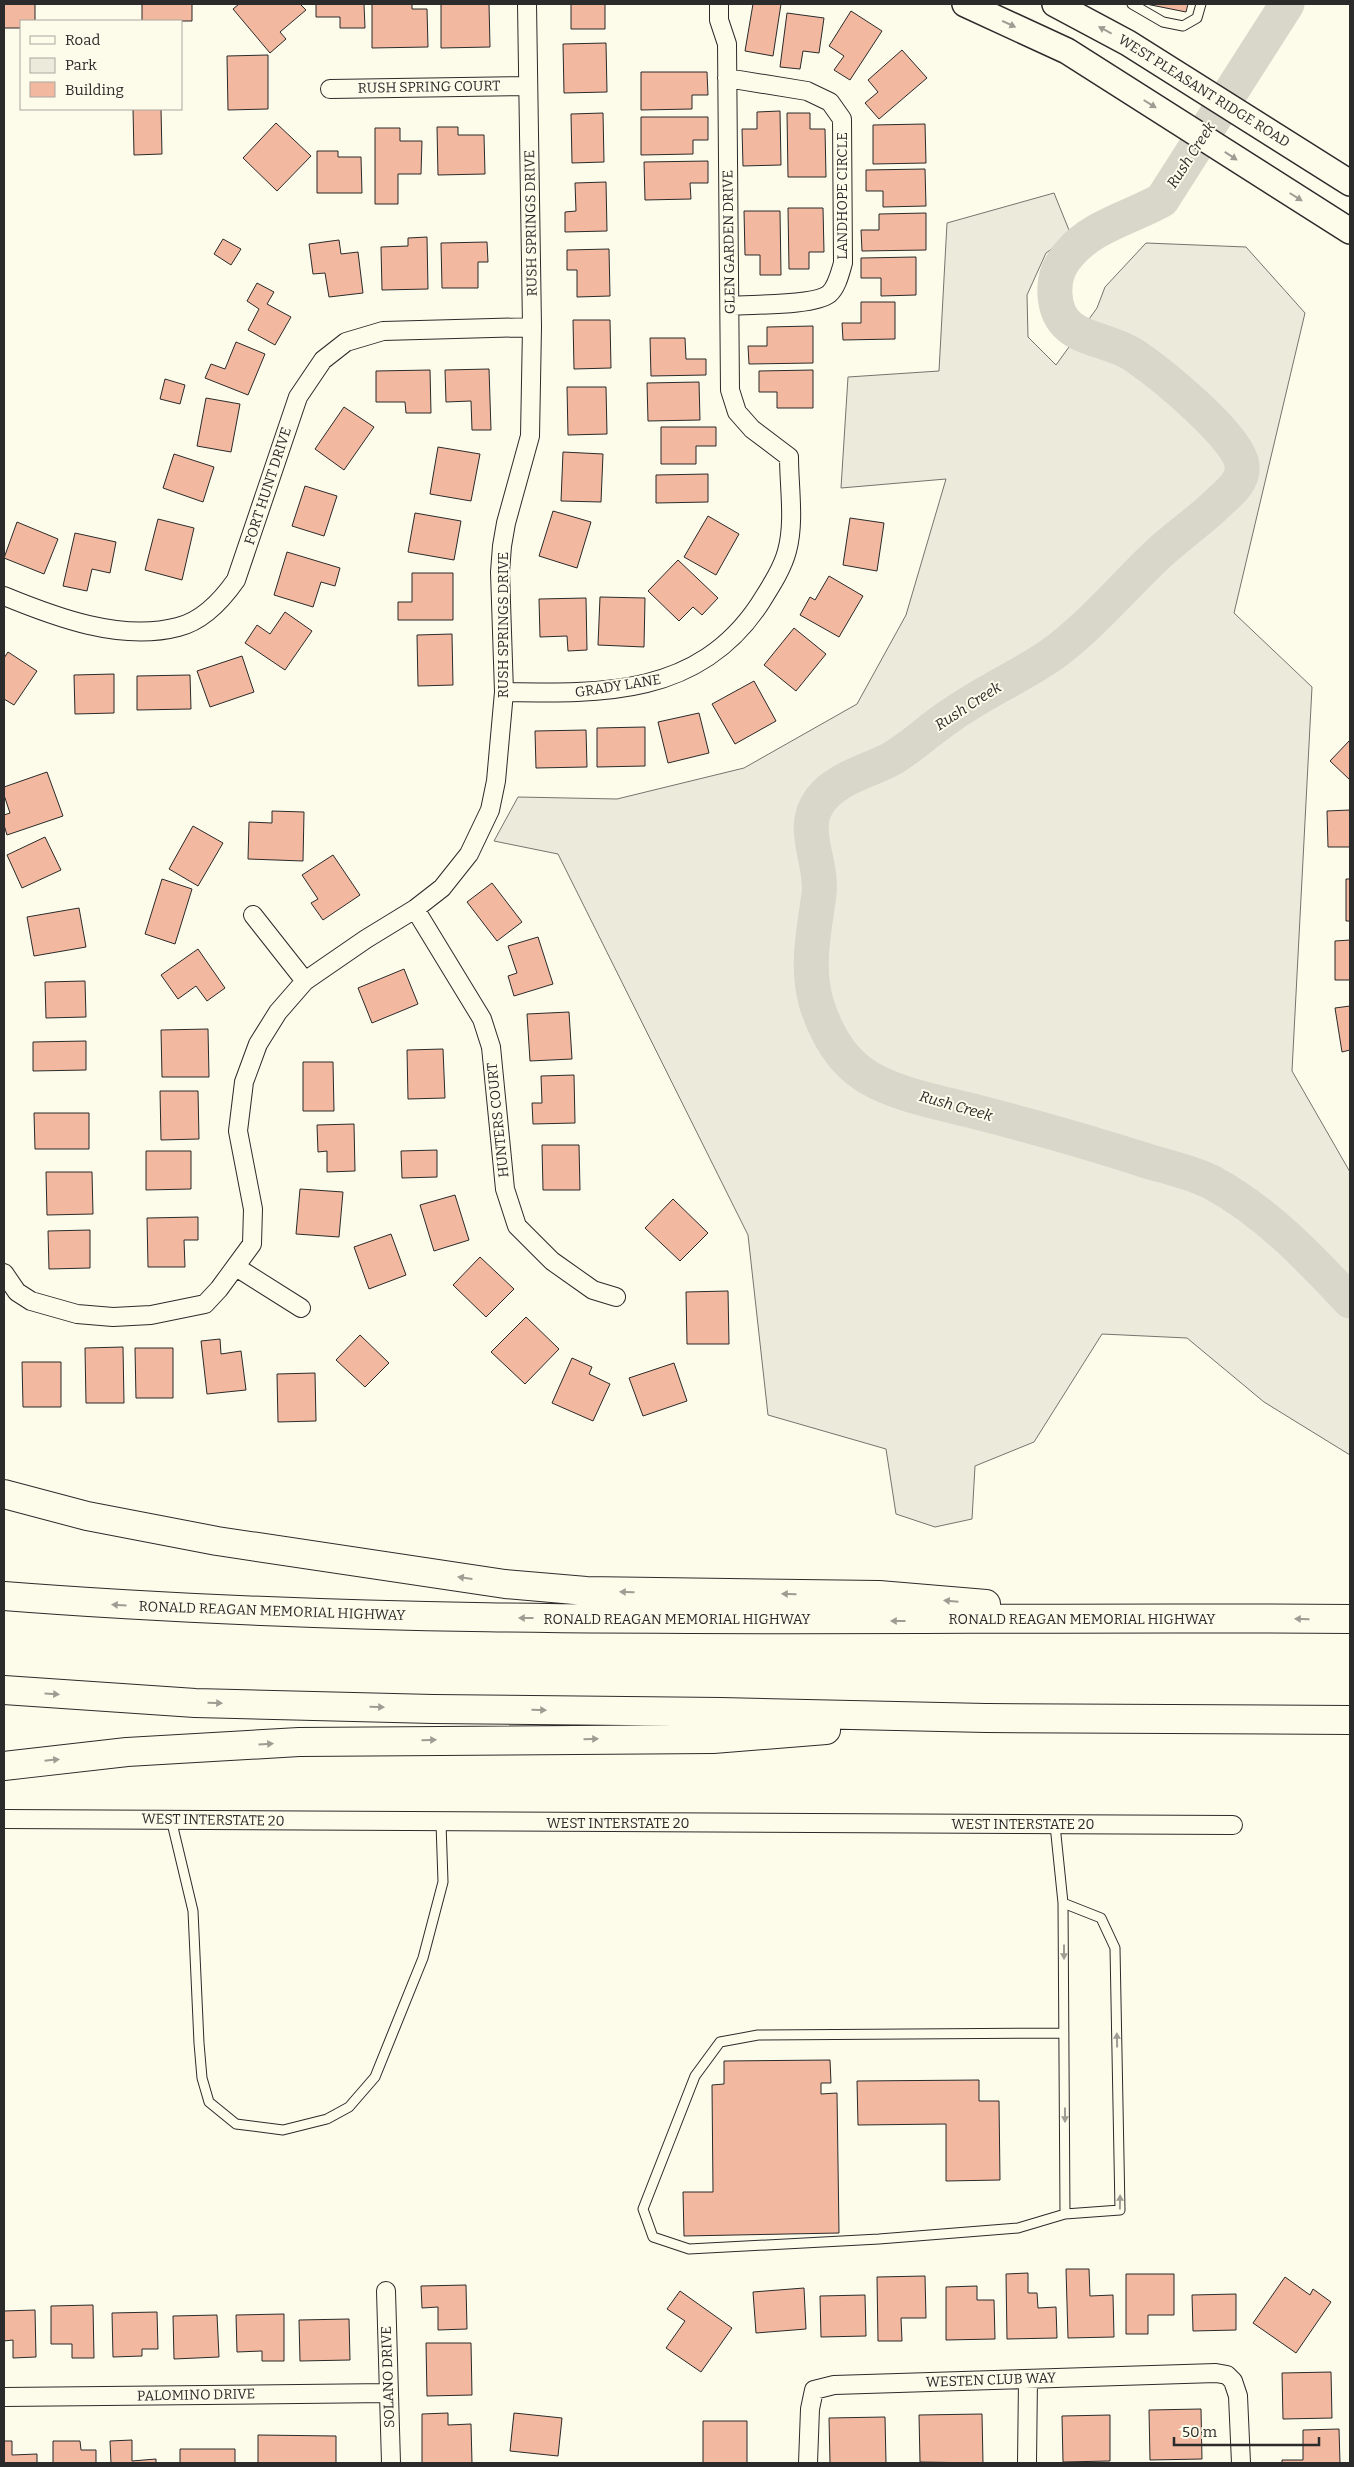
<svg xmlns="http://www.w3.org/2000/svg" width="1354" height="2467" font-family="Bitter,serif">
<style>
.green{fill:#ecebdb;stroke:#74746e}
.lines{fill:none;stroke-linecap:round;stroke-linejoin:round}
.river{stroke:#d8d7c9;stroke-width:35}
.building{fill:#f2b8a0;stroke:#2b2b2b}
.service-casing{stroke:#2b2b2b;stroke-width:11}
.minor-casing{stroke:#2b2b2b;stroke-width:20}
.secondary-casing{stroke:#2b2b2b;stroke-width:28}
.motorway-casing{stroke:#2b2b2b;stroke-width:30}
.service{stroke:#fdfbea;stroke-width:9}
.minor{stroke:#fdfbea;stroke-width:18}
.secondary{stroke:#fdfbea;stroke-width:25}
.motorway{stroke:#fdfbea;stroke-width:28}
.oneway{fill:#9e9d94}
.labels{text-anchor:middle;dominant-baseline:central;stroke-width:4;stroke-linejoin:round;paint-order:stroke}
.street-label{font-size:14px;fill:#2b2b2b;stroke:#fdfbea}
.water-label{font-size:15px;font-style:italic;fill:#2b2b2b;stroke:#fdfbea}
</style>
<rect width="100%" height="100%" fill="#fdfbea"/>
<path class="green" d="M 1054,193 L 1071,235 L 1046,253 L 1027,295 L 1028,337 L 1056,365 L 1097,308 L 1105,287 L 1146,243 L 1246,247 L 1305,313 L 1234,613 L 1312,687 L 1292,1071 L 1350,1172 L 1350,1455 L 1264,1402 L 1187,1338 L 1102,1334 L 1034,1442 L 975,1466 L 972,1519 L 935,1527 L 896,1514 L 886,1449 L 768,1415 L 748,1235 L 558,854 L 494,841 L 518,797 L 617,799 L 744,768 L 857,704 L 906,615 L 946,479 L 841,488 L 848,377 L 939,371 L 947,223 Z"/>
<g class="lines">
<path class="river" d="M 1287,4 L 1162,200 C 1132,217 1092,226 1069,254 C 1058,267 1054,278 1055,295 C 1058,343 1105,335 1135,356 C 1160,373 1239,437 1242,465 C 1244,481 1230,492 1219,502 C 1200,521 1177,536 1157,555 C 1122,588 1090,627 1051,655 C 1019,677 982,693 950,716 C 930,729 912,747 891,759 C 869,771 837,778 821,799 C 798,828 823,861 819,894 C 814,932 806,965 816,1002 C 824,1028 837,1054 859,1071 C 885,1092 936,1102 969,1110 C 1028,1125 1086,1141 1144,1160 C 1166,1167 1192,1172 1213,1183 C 1266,1212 1309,1257 1350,1301"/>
</g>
<path class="building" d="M 4,4 L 35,4 L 35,21 L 21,21 L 21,28 L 4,28 Z
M 142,4 L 192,4 L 192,21 L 142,21 Z
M 239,4 L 300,4 L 306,10 L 280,32 L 286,39 L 270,53 L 233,9 Z
M 316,4 L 364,4 L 365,28 L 340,28 L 340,17 L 316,17 Z
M 372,4 L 412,4 L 412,9 L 427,9 L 428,47 L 372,48 Z
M 441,4 L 489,4 L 490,47 L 441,48 Z
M 571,4 L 605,4 L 605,29 L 571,29 Z
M 753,4 L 781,4 L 773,56 L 745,51 Z
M 1146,4 L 1188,4 L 1186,12 Z
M 851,11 L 882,31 L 850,80 L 834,70 L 844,56 L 829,46 Z
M 787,13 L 824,18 L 819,53 L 803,51 L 800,69 L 780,67 Z
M 606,43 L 607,92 L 564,93 L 563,44 Z
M 902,50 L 927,78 L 879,119 L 865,103 L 878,92 L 868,80 Z
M 268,55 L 268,109 L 228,110 L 227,56 Z
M 641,72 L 707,72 L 708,95 L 692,95 L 692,109 L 641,110 Z
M 133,109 L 161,109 L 162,154 L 134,155 Z
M 780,111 L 781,165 L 743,166 L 742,129 L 757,129 L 757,112 Z
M 603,113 L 604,162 L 572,163 L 571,114 Z
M 787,113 L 810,113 L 810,129 L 825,129 L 826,177 L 788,177 Z
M 641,117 L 708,117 L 708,140 L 693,140 L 693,154 L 641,155 Z
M 276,123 L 311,156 L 277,191 L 243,158 Z
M 925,124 L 926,163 L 873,164 L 873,125 Z
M 437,127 L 458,127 L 458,135 L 484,135 L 485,174 L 438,175 Z
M 375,128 L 400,128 L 400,141 L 422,141 L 421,174 L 398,174 L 398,204 L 375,204 Z
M 317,151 L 338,151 L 338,157 L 361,157 L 362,193 L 317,193 Z
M 708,161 L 708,183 L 690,183 L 691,199 L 645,200 L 644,162 Z
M 925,169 L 926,206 L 883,207 L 883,191 L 866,191 L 866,170 Z
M 606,182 L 607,231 L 565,232 L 565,212 L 576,211 L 575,183 Z
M 788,208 L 823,208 L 824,252 L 809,252 L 809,269 L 789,269 Z
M 744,211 L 780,211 L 781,275 L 760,275 L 760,255 L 745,255 Z
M 926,213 L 926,250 L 862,251 L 861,230 L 879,230 L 879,214 Z
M 427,237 L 428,289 L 382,290 L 381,247 L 408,246 L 408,238 Z
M 223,239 L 241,249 L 231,265 L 214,254 Z
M 339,240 L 341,254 L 358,252 L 363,293 L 329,297 L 325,273 L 313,274 L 309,244 Z
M 487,242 L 488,262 L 478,262 L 478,288 L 442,288 L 441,243 Z
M 609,249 L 610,296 L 577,297 L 577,270 L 567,270 L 567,250 Z
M 916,257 L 916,295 L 881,296 L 881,278 L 861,278 L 861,258 Z
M 257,283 L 274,292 L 267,304 L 291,317 L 275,345 L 248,330 L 259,309 L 247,301 Z
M 861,302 L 895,302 L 895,339 L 843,340 L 842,323 L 861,323 Z
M 573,320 L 610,320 L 611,368 L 574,369 Z
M 813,326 L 813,363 L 749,364 L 748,346 L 767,346 L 767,327 Z
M 650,338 L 685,338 L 686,359 L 706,359 L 706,375 L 651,376 Z
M 236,342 L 265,354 L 248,395 L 205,378 L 211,364 L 225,369 Z
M 489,369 L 491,430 L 472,430 L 471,401 L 446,402 L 445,370 Z
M 430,370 L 431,413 L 406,413 L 405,402 L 376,402 L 376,371 Z
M 813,370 L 813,408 L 777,408 L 777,392 L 759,392 L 759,371 Z
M 165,379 L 185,385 L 180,404 L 160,399 Z
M 699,382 L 700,420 L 648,421 L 647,383 Z
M 567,387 L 606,387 L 607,434 L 568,435 Z
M 206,398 L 240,404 L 231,452 L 197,446 Z
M 344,407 L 374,427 L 344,470 L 315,449 Z
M 661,427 L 716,427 L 716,446 L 696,446 L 696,464 L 661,464 Z
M 438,447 L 480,454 L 471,501 L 430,494 Z
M 563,452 L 603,454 L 601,502 L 561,501 Z
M 174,454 L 214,467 L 203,502 L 163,488 Z
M 708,474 L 708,502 L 656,503 L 656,475 Z
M 305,486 L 337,496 L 324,536 L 292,526 Z
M 553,511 L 591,522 L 577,568 L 539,556 Z
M 415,513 L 461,521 L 454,560 L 408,552 Z
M 708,516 L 739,534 L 716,575 L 684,557 Z
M 850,518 L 884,523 L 877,571 L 843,565 Z
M 158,519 L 194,528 L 182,580 L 145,570 Z
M 17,522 L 58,539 L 44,574 L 4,558 Z
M 75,533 L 116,542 L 110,573 L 92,569 L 87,591 L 63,586 Z
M 287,552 L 340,568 L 335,586 L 321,582 L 313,607 L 274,595 Z
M 678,560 L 718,598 L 702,615 L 693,607 L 679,621 L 648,591 Z
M 412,573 L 453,573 L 453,620 L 398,620 L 398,602 L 412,602 Z
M 829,576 L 863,596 L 839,637 L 800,615 L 810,597 L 815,600 Z
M 600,597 L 645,598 L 644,647 L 598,645 Z
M 586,598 L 587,650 L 568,651 L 567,636 L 540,637 L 539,599 Z
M 285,612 L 312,631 L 285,670 L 245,643 L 257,625 L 270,634 Z
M 794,628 L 826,654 L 796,691 L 764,665 Z
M 452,634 L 453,685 L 418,686 L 417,635 Z
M 8,652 L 37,671 L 14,705 L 4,699 L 4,658 Z
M 242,656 L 254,692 L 210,707 L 197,671 Z
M 114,674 L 114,713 L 75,714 L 74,675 Z
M 190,675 L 191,709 L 137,710 L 137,676 Z
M 754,681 L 776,721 L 735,744 L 712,704 Z
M 699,713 L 709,753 L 668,763 L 658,722 Z
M 645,727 L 645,766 L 597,767 L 597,728 Z
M 586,730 L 587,767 L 536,768 L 535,731 Z
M 1350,740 L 1350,780 L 1330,761 Z
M 47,772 L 63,816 L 7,835 L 4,825 L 4,815 L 10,813 L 4,795 L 4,787 Z
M 1350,810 L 1350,847 L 1328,847 L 1327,811 Z
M 272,811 L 304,812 L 303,861 L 248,859 L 249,822 L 272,823 Z
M 193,826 L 223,843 L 198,886 L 169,869 Z
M 45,837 L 61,870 L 22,888 L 7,855 Z
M 333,855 L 360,895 L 323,920 L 311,903 L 318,899 L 302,875 Z
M 162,879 L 192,889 L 175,944 L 145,934 Z
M 1346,879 L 1350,879 L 1350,921 L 1346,921 Z
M 492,883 L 522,922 L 497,941 L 467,902 Z
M 79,908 L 86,947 L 34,956 L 27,917 Z
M 538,937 L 553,984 L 514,996 L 508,976 L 517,973 L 508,946 Z
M 1350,940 L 1350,980 L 1335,980 L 1335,941 Z
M 198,949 L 225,988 L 207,1001 L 196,986 L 178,999 L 161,975 Z
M 404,969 L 418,1004 L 372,1023 L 358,988 Z
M 85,981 L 86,1017 L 46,1018 L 45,982 Z
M 1350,1006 L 1350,1050 L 1342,1052 L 1335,1008 Z
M 569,1012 L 572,1059 L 530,1061 L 527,1014 Z
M 208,1029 L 209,1077 L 162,1077 L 161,1030 Z
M 86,1041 L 86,1070 L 33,1071 L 33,1042 Z
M 443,1049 L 445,1098 L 408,1099 L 407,1050 Z
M 303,1062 L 333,1062 L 334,1111 L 303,1111 Z
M 574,1075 L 575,1123 L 533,1124 L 532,1103 L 542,1103 L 541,1076 Z
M 160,1091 L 198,1091 L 199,1139 L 161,1140 Z
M 34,1113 L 89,1113 L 89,1149 L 35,1149 Z
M 354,1124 L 355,1171 L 327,1172 L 327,1151 L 318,1152 L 317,1125 Z
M 542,1145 L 579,1145 L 580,1190 L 543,1190 Z
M 437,1150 L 437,1177 L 402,1178 L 401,1151 Z
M 146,1151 L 191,1151 L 191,1189 L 146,1190 Z
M 46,1172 L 92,1172 L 93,1214 L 47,1215 Z
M 300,1189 L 343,1192 L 339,1237 L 296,1234 Z
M 455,1195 L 469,1240 L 434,1251 L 420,1205 Z
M 673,1199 L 708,1233 L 680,1261 L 645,1228 Z
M 198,1217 L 198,1240 L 184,1240 L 185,1267 L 148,1267 L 147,1218 Z
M 90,1230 L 90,1268 L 49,1269 L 48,1231 Z
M 391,1234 L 406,1275 L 369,1289 L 354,1247 Z
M 480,1257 L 514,1289 L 486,1317 L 453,1285 Z
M 728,1291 L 729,1344 L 687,1344 L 686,1292 Z
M 526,1317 L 559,1349 L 525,1384 L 491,1352 Z
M 360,1335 L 389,1363 L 365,1387 L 336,1360 Z
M 220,1339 L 221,1354 L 241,1351 L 246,1390 L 207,1394 L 201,1341 Z
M 123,1347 L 124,1403 L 86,1403 L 85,1348 Z
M 135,1348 L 173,1348 L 173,1398 L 136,1398 Z
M 572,1358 L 592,1367 L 589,1374 L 610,1384 L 593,1421 L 552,1403 Z
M 22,1362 L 61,1362 L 61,1407 L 23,1407 Z
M 674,1363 L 687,1401 L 643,1416 L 629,1378 Z
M 315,1373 L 316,1421 L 278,1422 L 277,1374 Z
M 830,2060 L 831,2083 L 821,2083 L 821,2094 L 837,2093 L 839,2233 L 684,2236 L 683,2192 L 713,2192 L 712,2085 L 724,2084 L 724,2061 Z
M 979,2080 L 979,2101 L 999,2101 L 1000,2180 L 946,2181 L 946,2124 L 858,2125 L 857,2081 Z
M 1066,2269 L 1089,2269 L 1090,2296 L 1113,2295 L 1114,2337 L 1068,2338 Z
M 1028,2273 L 1028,2293 L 1037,2293 L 1038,2308 L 1056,2307 L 1057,2338 L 1007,2339 L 1006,2274 Z
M 1126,2274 L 1174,2274 L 1174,2315 L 1148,2315 L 1148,2334 L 1126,2334 Z
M 925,2276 L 926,2318 L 901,2318 L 902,2341 L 878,2341 L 877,2277 Z
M 1285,2277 L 1310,2295 L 1313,2289 L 1331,2302 L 1296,2353 L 1253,2323 Z
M 466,2285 L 467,2329 L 438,2330 L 438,2307 L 422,2308 L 421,2286 Z
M 977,2286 L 977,2300 L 994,2300 L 995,2339 L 946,2340 L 946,2287 Z
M 804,2288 L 806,2329 L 756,2333 L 753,2292 Z
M 680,2291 L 732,2328 L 701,2372 L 666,2348 L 685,2321 L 667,2309 Z
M 1236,2294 L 1236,2330 L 1193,2331 L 1192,2295 Z
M 865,2295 L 866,2336 L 821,2337 L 820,2296 Z
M 93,2305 L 94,2358 L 72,2358 L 72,2344 L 51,2344 L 51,2306 Z
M 35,2310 L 36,2357 L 13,2358 L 13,2340 L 4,2341 L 4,2311 Z
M 157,2312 L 158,2349 L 142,2349 L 142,2356 L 113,2357 L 112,2313 Z
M 284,2314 L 284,2361 L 262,2361 L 262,2351 L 237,2352 L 236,2315 Z
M 217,2315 L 219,2357 L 174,2359 L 173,2316 Z
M 349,2319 L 350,2360 L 300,2361 L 299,2320 Z
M 426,2343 L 471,2343 L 472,2395 L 427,2396 Z
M 1331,2372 L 1332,2418 L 1283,2419 L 1282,2373 Z
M 1201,2409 L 1202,2459 L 1150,2460 L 1149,2410 Z
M 448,2413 L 448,2425 L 471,2424 L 472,2463 L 422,2463 L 422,2414 Z
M 514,2413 L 562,2418 L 558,2456 L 510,2451 Z
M 982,2414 L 983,2463 L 920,2462 L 919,2415 Z
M 1110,2415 L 1110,2461 L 1063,2462 L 1062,2416 Z
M 885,2417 L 886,2463 L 830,2463 L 829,2418 Z
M 703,2421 L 747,2421 L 747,2463 L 703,2463 Z
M 1339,2429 L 1340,2463 L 1282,2463 L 1282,2460 L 1303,2460 L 1303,2430 Z
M 258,2435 L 336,2436 L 336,2463 L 258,2463 Z
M 132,2440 L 132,2461 L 156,2459 L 156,2463 L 111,2463 L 110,2441 Z
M 4,2441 L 12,2441 L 12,2455 L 37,2454 L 37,2463 L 4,2463 Z
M 53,2441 L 80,2441 L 81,2450 L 96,2450 L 96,2463 L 53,2463 Z
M 180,2449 L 235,2449 L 235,2463 L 180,2463 Z"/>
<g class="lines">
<defs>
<path id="service" d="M 1132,4 L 1163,22 L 1183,26 L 1197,18 L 1201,4
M 171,1819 L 193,1911 L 199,2043 L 202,2078 L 209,2102 L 236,2124 L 283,2130 L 327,2119 L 349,2107 L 375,2077 L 423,1958 L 443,1882 L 441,1823
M 1055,1825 L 1063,1903 L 1065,2214 L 1120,2210 L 1115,1948 L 1101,1918 L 1063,1903
M 1064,2033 L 758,2035 L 720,2042 L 695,2076 L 643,2209 L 653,2237 L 689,2249 L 879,2239 L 1018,2228 L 1065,2214"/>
<path id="minor" d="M 727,78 L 807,91 L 830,102 L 842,119 L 843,263 C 840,273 837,287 829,294 C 814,306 751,304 730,306
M 330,89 L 528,86
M 4,596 C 55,617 121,642 178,627 C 203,621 222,600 236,580 L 298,397 L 323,360 L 346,342 L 383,331 L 532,327
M 504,692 C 603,694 698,696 759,605 C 769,589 782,570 787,551 C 795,522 789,487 789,457 L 752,429 L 737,412 L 730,390 L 727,44 L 719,20 L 719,4
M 415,909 L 482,1019 L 491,1047 L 505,1189 L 517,1226 L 552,1261 L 593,1290 L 616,1297
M 253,915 L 305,981
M 236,1267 L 301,1308
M 4,1273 L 17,1292 L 31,1301 L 77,1314 L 113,1317 L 151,1315 L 205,1304 L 219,1289 L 252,1244 L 253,1209 L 238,1131 L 244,1082 L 258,1044 L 278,1012 L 305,981 L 366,939 L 415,909 L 442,888 L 469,854 L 490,810 L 496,781 L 504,692 L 500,572 L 502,546 L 506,523 L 530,436 L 532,327 L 527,4
M 4,1819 L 1233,1825
M 386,2291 L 391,2463
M 4,2397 L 389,2393
M 808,2463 L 810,2409 L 814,2390 L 834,2385 L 1216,2373 L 1227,2375 L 1233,2381 L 1238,2396 L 1241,2463
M 1027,2463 L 1028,2379"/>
<path id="secondary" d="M 965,4 L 1067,51 L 1350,231
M 1055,4 L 1128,43 L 1350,183"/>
<path id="motorway" d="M 4,1494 L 87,1516 L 217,1541 L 505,1584 L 586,1591 L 879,1595 L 986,1604
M 4,1596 C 452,1631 901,1615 1350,1619
M 4,1690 L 195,1703 L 433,1709 L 721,1712 L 986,1718 L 1350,1720
M 4,1766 L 127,1752 L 299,1742 L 713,1739 L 826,1730"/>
</defs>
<use href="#service" class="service-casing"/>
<use href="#minor" class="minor-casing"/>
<use href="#secondary" class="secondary-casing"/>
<use href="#motorway" class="motorway-casing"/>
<use href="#service" class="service"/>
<use href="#minor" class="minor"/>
<use href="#secondary" class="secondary"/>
<use href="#motorway" class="motorway"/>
</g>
<defs><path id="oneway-solid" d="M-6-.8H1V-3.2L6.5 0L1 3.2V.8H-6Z" transform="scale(1.25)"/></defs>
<g class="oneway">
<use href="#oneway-solid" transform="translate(1009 24) rotate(25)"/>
<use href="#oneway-solid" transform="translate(1105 30) rotate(-152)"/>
<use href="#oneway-solid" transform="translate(1150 104) rotate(32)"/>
<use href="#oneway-solid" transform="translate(1231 156) rotate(33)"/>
<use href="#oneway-solid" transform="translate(1296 197) rotate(32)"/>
<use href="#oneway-solid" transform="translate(465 1578) rotate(-172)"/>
<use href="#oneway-solid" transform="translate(627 1592) rotate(-178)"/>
<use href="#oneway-solid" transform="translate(789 1594) rotate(-179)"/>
<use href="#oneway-solid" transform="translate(951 1601) rotate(-175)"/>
<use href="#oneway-solid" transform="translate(119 1605) rotate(-177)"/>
<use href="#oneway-solid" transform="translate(526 1618) rotate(-180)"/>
<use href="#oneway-solid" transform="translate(1302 1619) rotate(-179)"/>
<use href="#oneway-solid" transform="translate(898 1621) rotate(180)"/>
<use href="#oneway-solid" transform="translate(52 1694) rotate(3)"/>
<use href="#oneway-solid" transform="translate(215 1703) rotate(2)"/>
<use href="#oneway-solid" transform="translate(377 1707) rotate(2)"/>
<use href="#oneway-solid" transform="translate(539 1710) rotate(1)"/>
<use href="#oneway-solid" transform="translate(591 1739) rotate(-1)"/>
<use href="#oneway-solid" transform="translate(429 1740) rotate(-1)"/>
<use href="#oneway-solid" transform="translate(266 1744) rotate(-3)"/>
<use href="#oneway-solid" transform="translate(52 1760) rotate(-6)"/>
<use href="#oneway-solid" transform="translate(1064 1952) rotate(90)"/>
<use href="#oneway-solid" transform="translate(1117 2040) rotate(-91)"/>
<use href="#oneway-solid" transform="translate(1065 2115) rotate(90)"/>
<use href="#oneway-solid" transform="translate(1120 2202) rotate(-89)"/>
</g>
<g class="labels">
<g class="street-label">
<text transform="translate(429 87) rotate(-1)">RUSH SPRING COURT</text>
<text transform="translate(1204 91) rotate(32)">WEST PLEASANT RIDGE ROAD</text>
<text transform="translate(842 196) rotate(-90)">LANDHOPE CIRCLE</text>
<text transform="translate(531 223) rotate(-91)">RUSH SPRINGS DRIVE</text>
<text transform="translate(729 242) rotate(-91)">GLEN GARDEN DRIVE</text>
<text transform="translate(268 486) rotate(-72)">FORT HUNT DRIVE</text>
<text transform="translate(503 625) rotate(-90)">RUSH SPRINGS DRIVE</text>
<text transform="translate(618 686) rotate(-9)">GRADY LANE</text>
<text transform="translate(498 1120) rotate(-96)">HUNTERS COURT</text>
<text transform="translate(272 1611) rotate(2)">RONALD REAGAN MEMORIAL HIGHWAY</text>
<text x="677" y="1619">RONALD REAGAN MEMORIAL HIGHWAY</text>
<text x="1082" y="1619">RONALD REAGAN MEMORIAL HIGHWAY</text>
<text transform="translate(213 1820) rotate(1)">WEST INTERSTATE 20</text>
<text x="618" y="1823">WEST INTERSTATE 20</text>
<text x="1023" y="1824">WEST INTERSTATE 20</text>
<text transform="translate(388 2377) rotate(-92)">SOLANO DRIVE</text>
<text transform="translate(991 2380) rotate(-2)">WESTEN CLUB WAY</text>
<text transform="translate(196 2395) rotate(-1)">PALOMINO DRIVE</text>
</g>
<g class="water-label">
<text transform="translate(1191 155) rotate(-57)">Rush Creek</text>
<text transform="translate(968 706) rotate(-33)">Rush Creek</text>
<text transform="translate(956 1106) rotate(16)">Rush Creek</text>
</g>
</g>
<rect width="1354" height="2467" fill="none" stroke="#2b2b2b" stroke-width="10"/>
<rect x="20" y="20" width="162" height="90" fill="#fdfbea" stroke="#a9a89e"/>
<rect x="30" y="36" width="25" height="8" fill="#fdfbea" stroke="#a9a89e"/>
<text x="65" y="45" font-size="15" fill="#2b2b2b">Road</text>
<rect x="30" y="58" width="25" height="15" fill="#ecebdb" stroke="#a9a89e"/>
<text x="65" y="70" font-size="15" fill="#2b2b2b">Park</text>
<rect x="30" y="82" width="25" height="15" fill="#f2b8a0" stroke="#a9a89e"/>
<text x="65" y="95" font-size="15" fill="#2b2b2b">Building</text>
<path d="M1174 2437v8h145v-8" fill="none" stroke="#2b2b2b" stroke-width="2.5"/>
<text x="1182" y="2437" font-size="15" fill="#2b2b2b" stroke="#fdfbea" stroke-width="4" paint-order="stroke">50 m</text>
</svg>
